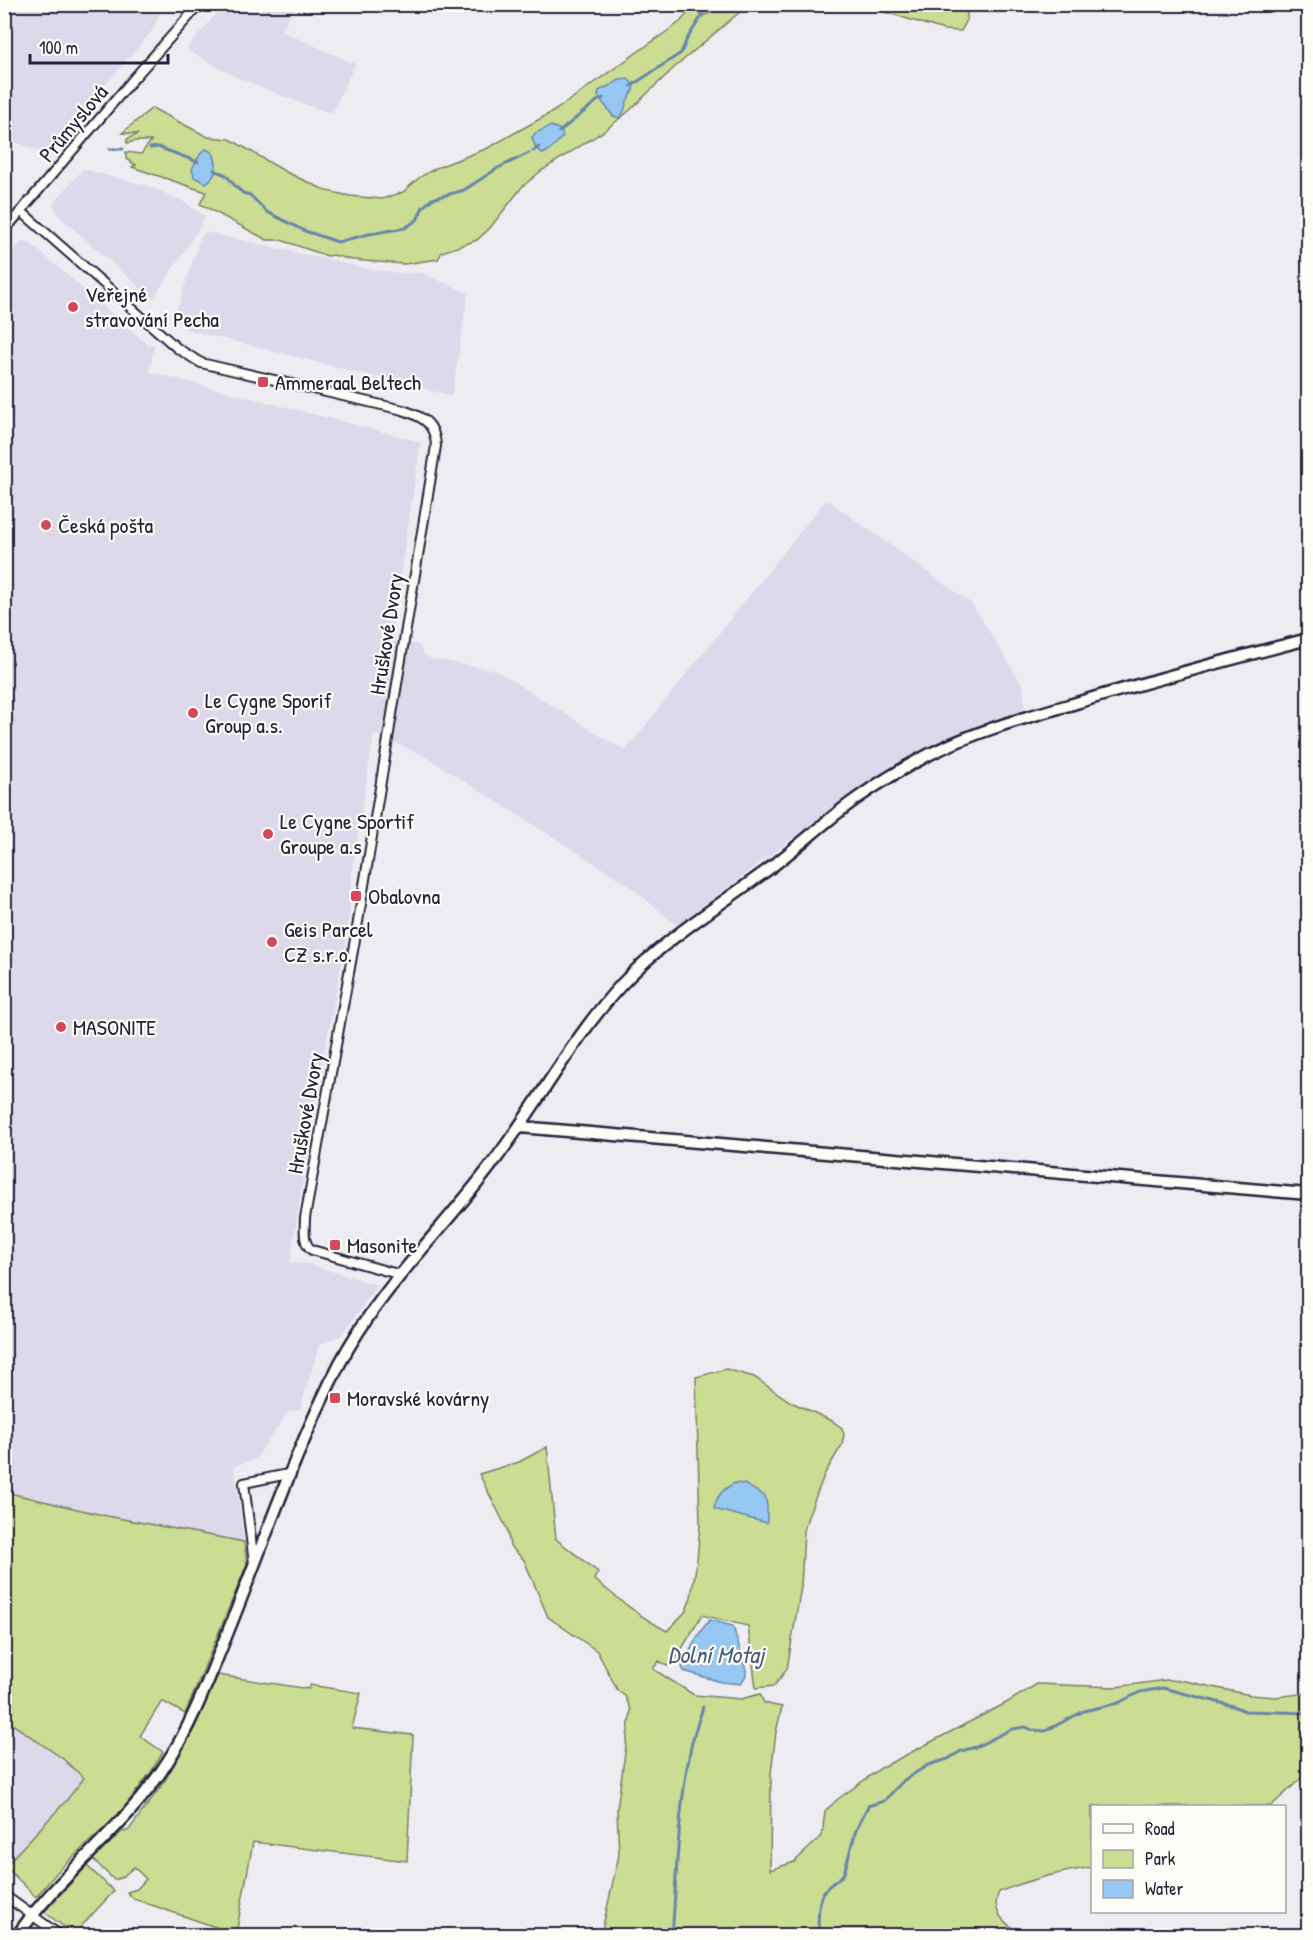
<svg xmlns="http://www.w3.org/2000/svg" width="1313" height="1940" font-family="'Patrick Hand',sans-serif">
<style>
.built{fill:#ddd8ea}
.green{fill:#cbdd92;stroke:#768066;stroke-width:1.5}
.water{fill:#97c8f4;stroke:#6886aa;stroke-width:1.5}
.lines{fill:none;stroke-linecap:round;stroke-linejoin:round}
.stream{stroke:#6886aa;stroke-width:3}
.street-casing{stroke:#22223b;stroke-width:12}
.secondary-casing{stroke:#22223b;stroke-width:15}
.street{stroke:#fdfcf7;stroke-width:8}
.secondary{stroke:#fdfcf7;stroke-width:10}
.poi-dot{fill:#d1495b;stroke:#fdfcf7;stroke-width:2}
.labels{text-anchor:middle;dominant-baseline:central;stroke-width:4.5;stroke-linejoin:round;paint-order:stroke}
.street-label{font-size:22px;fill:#22223b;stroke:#fdfcf7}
.poi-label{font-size:22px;fill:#22223b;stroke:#fdfcf7;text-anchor:start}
.water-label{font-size:24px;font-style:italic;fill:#4b5c7c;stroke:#fdfcf7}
</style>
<rect width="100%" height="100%" fill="#eeecf1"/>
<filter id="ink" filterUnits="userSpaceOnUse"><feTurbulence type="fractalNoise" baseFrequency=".0167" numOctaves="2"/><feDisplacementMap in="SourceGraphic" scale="12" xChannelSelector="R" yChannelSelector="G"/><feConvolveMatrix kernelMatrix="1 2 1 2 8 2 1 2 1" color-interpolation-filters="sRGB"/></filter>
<g filter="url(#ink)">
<path class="built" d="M 4,5 L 5,4 L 163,5 L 152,31 L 45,154 L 6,138 L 5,150 Z
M 224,5 L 288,5 L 294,8 L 281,31 L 355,64 L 333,111 L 328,112 L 315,108 L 265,89 L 226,72 L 189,51 L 188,47 Z
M 83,169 L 148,186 L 181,200 L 205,216 L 200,227 L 153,299 L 59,216 L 53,204 Z
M 205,232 L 374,270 L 410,274 L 420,272 L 468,293 L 452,396 L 188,330 L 175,316 L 201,236 Z
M 21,242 L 29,242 L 148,345 L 154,344 L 150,372 L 421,442 L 390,640 L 419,645 L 424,655 L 432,659 L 495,670 L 625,751 L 824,502 L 829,501 L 972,604 L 1023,686 L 1025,709 L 934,745 L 865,783 L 677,926 L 629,885 L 423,755 L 374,734 L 352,873 L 348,931 L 316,1094 L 290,1263 L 308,1264 L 377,1285 L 342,1335 L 319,1345 L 300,1410 L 289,1411 L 255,1459 L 234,1466 L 244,1542 L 107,1516 L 5,1492 L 4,261 Z
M 5,1719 L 62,1758 L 84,1778 L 66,1801 L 5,1866 Z"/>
<path class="green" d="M 695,5 L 702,5 L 700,15 L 702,16 L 721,9 L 721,5 L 748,5 L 675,67 L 628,112 L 604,131 L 541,171 L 522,187 L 490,228 L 477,240 L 442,252 L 438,259 L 404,264 L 353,260 L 333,255 L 327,256 L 281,240 L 267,240 L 200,204 L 206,192 L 132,167 L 136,165 L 126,159 L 126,152 L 141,154 L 151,141 L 135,141 L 127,143 L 127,139 L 138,134 L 122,133 L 152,108 L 208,137 L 230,139 L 286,172 L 327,191 L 350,196 L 382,199 L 403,192 L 420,177 L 436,168 L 488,148 L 554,111 L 680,22 Z
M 862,5 L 967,5 L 967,20 L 961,31 L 944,30 Z
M 726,1369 L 754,1377 L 791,1402 L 832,1421 L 842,1428 L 844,1434 L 842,1445 L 825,1473 L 808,1516 L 804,1531 L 801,1587 L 787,1669 L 774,1686 L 756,1688 L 748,1626 L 702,1615 L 672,1665 L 667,1666 L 659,1661 L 653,1669 L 694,1695 L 741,1699 L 760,1694 L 764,1703 L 782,1707 L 776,1732 L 771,1773 L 770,1870 L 794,1862 L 822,1836 L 825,1811 L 838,1799 L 881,1768 L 1008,1702 L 1037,1684 L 1116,1687 L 1166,1680 L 1185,1681 L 1250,1695 L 1276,1697 L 1308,1693 L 1308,1772 L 1271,1806 L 1092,1806 L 1092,1867 C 1060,1872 1030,1879 999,1892 C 989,1913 1008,1926 1023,1935 L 601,1935 L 619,1855 L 617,1809 L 631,1710 L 625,1696 L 618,1691 L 597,1651 L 548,1617 L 524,1560 L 510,1546 L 507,1529 L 479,1474 L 519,1462 L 547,1447 L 556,1539 L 598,1572 L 594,1579 C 617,1598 640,1617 667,1631 L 686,1611 L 691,1597 L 697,1561 L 700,1524 L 696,1377 Z
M 5,1492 L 107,1516 L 244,1542 L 247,1564 L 245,1569 L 185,1714 L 162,1701 L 140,1736 L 163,1752 L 151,1772 L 119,1814 L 59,1870 L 36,1897 L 5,1866 L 66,1801 L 84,1778 L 62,1758 L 5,1719 Z
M 218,1675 L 309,1689 L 310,1685 L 361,1693 L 352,1728 L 413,1735 L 407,1861 L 253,1842 L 236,1934 L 134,1899 L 127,1892 L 137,1889 L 146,1879 L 134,1867 L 121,1878 L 114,1880 L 93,1859 L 123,1831 L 125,1832 L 129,1830 L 164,1782 L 180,1754 Z
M 87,1866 L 114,1891 L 74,1934 L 44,1912 Z"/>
<path class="water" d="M 628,79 L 634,85 C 634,92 631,93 628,99 C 624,107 626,112 619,118 L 613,116 L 598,96 L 599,91 L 620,80 Z
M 551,126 L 561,130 L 563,136 L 551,149 L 543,154 L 536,148 L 532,138 L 535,133 Z
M 206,149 L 213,153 C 218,165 218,176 206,183 L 194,177 L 192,169 L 201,153 Z
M 735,1483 L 744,1484 L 765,1496 L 767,1506 L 767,1523 L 714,1509 C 716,1497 724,1488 735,1483 Z
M 710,1620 L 733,1626 L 746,1670 L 746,1675 L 741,1684 L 721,1682 L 684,1671 L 682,1667 C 690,1651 697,1633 710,1620 Z"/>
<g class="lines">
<path class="stream" d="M 631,86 L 681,53 L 687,39 L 703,14
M 559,132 L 597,101 L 603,98
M 150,148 L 158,147 L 198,162
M 110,149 L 123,149
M 533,151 L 539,147
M 214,170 L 226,175 L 236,187 L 243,193 L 250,195 L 267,212 L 305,231 L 338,242 L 369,234 L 405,228 L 417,220 L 423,207 L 432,199 L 464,190 L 498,168 L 529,153
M 672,1936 C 677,1873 678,1808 691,1747 C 694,1733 699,1720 703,1707
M 818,1936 C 819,1922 816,1899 826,1889 C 832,1882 839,1881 844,1873 L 856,1830 L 868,1806 L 884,1801 L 904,1780 L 928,1765 L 948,1759 L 961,1751 L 976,1747 L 1012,1729 L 1026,1727 L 1032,1730 L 1045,1731 L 1084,1711 L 1118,1703 L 1140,1692 L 1163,1688 L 1233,1706 L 1245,1711 L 1308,1713"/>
<defs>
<path id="street" d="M 22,212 L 177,348 L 201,363 L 403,410 C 423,417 435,423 436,446 L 356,934 L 305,1218 C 305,1229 302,1243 312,1250 L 401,1275
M 4,231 L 135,77 L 200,4
M 254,1563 L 244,1483 L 288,1474
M 4,1895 L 61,1936"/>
<path id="secondary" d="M 520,1127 L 1308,1194
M 17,1936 C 61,1872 127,1827 168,1761 C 192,1724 208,1680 225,1639 C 263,1546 294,1452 340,1363 C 378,1290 443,1230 492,1164 C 537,1106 572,1038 622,984 C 663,940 717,907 766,871 C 797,848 825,821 856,799 C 880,782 905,767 930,754 C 976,731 1027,717 1076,703 C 1153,680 1231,659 1308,639"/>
</defs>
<use href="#street" class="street-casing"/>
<use href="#secondary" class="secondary-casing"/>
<use href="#street" class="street"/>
<use href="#secondary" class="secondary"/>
</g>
</g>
<g class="poi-dot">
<circle cx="73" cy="307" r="6"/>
<rect x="257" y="376" width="12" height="12" rx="3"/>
<circle cx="46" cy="525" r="6"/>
<circle cx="193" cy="713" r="6"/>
<circle cx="268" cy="834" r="6"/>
<rect x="350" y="890" width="12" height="12" rx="3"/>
<circle cx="272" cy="942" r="6"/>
<circle cx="61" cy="1027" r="6"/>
<rect x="329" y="1239" width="12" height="12" rx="3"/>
<rect x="329" y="1392" width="12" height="12" rx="3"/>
</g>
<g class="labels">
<g class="street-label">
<text transform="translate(73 123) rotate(-50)">Průmyslová</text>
<text transform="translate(386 634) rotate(-81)">Hruškové Dvory</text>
<text transform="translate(305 1113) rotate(-80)">Hruškové Dvory</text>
</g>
<g class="poi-label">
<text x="85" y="294">Veřejné<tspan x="85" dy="25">stravování Pecha</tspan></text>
<text x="275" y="382">Ammeraal Beltech</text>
<text x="58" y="525">Česká pošta</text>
<text x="205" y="700">Le Cygne Sporif<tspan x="205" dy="25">Group a.s.</tspan></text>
<text x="280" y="821">Le Cygne Sportif<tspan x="280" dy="25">Groupe a.s</tspan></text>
<text x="368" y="896">Obalovna</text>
<text x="284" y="929">Geis Parcel<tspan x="284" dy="25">CZ s.r.o.</tspan></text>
<text x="73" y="1027">MASONITE</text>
<text x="347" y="1245">Masonite</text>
<text x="347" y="1398">Moravské kovárny</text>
</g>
<g class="water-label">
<text x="716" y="1654">Dolní Motaj</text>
</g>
</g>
<rect width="1313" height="1940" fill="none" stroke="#fdfcf7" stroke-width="24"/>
<rect x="12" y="12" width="1289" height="1916" fill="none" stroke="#22223b" stroke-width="2" filter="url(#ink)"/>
<rect x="1091" y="1805" width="195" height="108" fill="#fdfcf7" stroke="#a5a5ac" stroke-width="1.5"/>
<rect x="1103" y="1824" width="30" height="9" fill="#fdfcf7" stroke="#a5a5ac" stroke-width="1.5"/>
<text x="1145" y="1835" font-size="18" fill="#22223b">Road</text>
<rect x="1103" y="1850" width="30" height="18" fill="#cbdd92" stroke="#a5a5ac" stroke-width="1.5"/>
<text x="1145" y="1865" font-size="18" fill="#22223b">Park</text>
<rect x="1103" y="1880" width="30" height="18" fill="#97c8f4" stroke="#a5a5ac" stroke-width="1.5"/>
<text x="1145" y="1895" font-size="18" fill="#22223b">Water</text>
<path d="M30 54v9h138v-9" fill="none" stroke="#22223b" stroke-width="3"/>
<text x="39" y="54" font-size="18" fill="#22223b" stroke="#fdfcf7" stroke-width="4.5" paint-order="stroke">100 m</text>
</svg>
